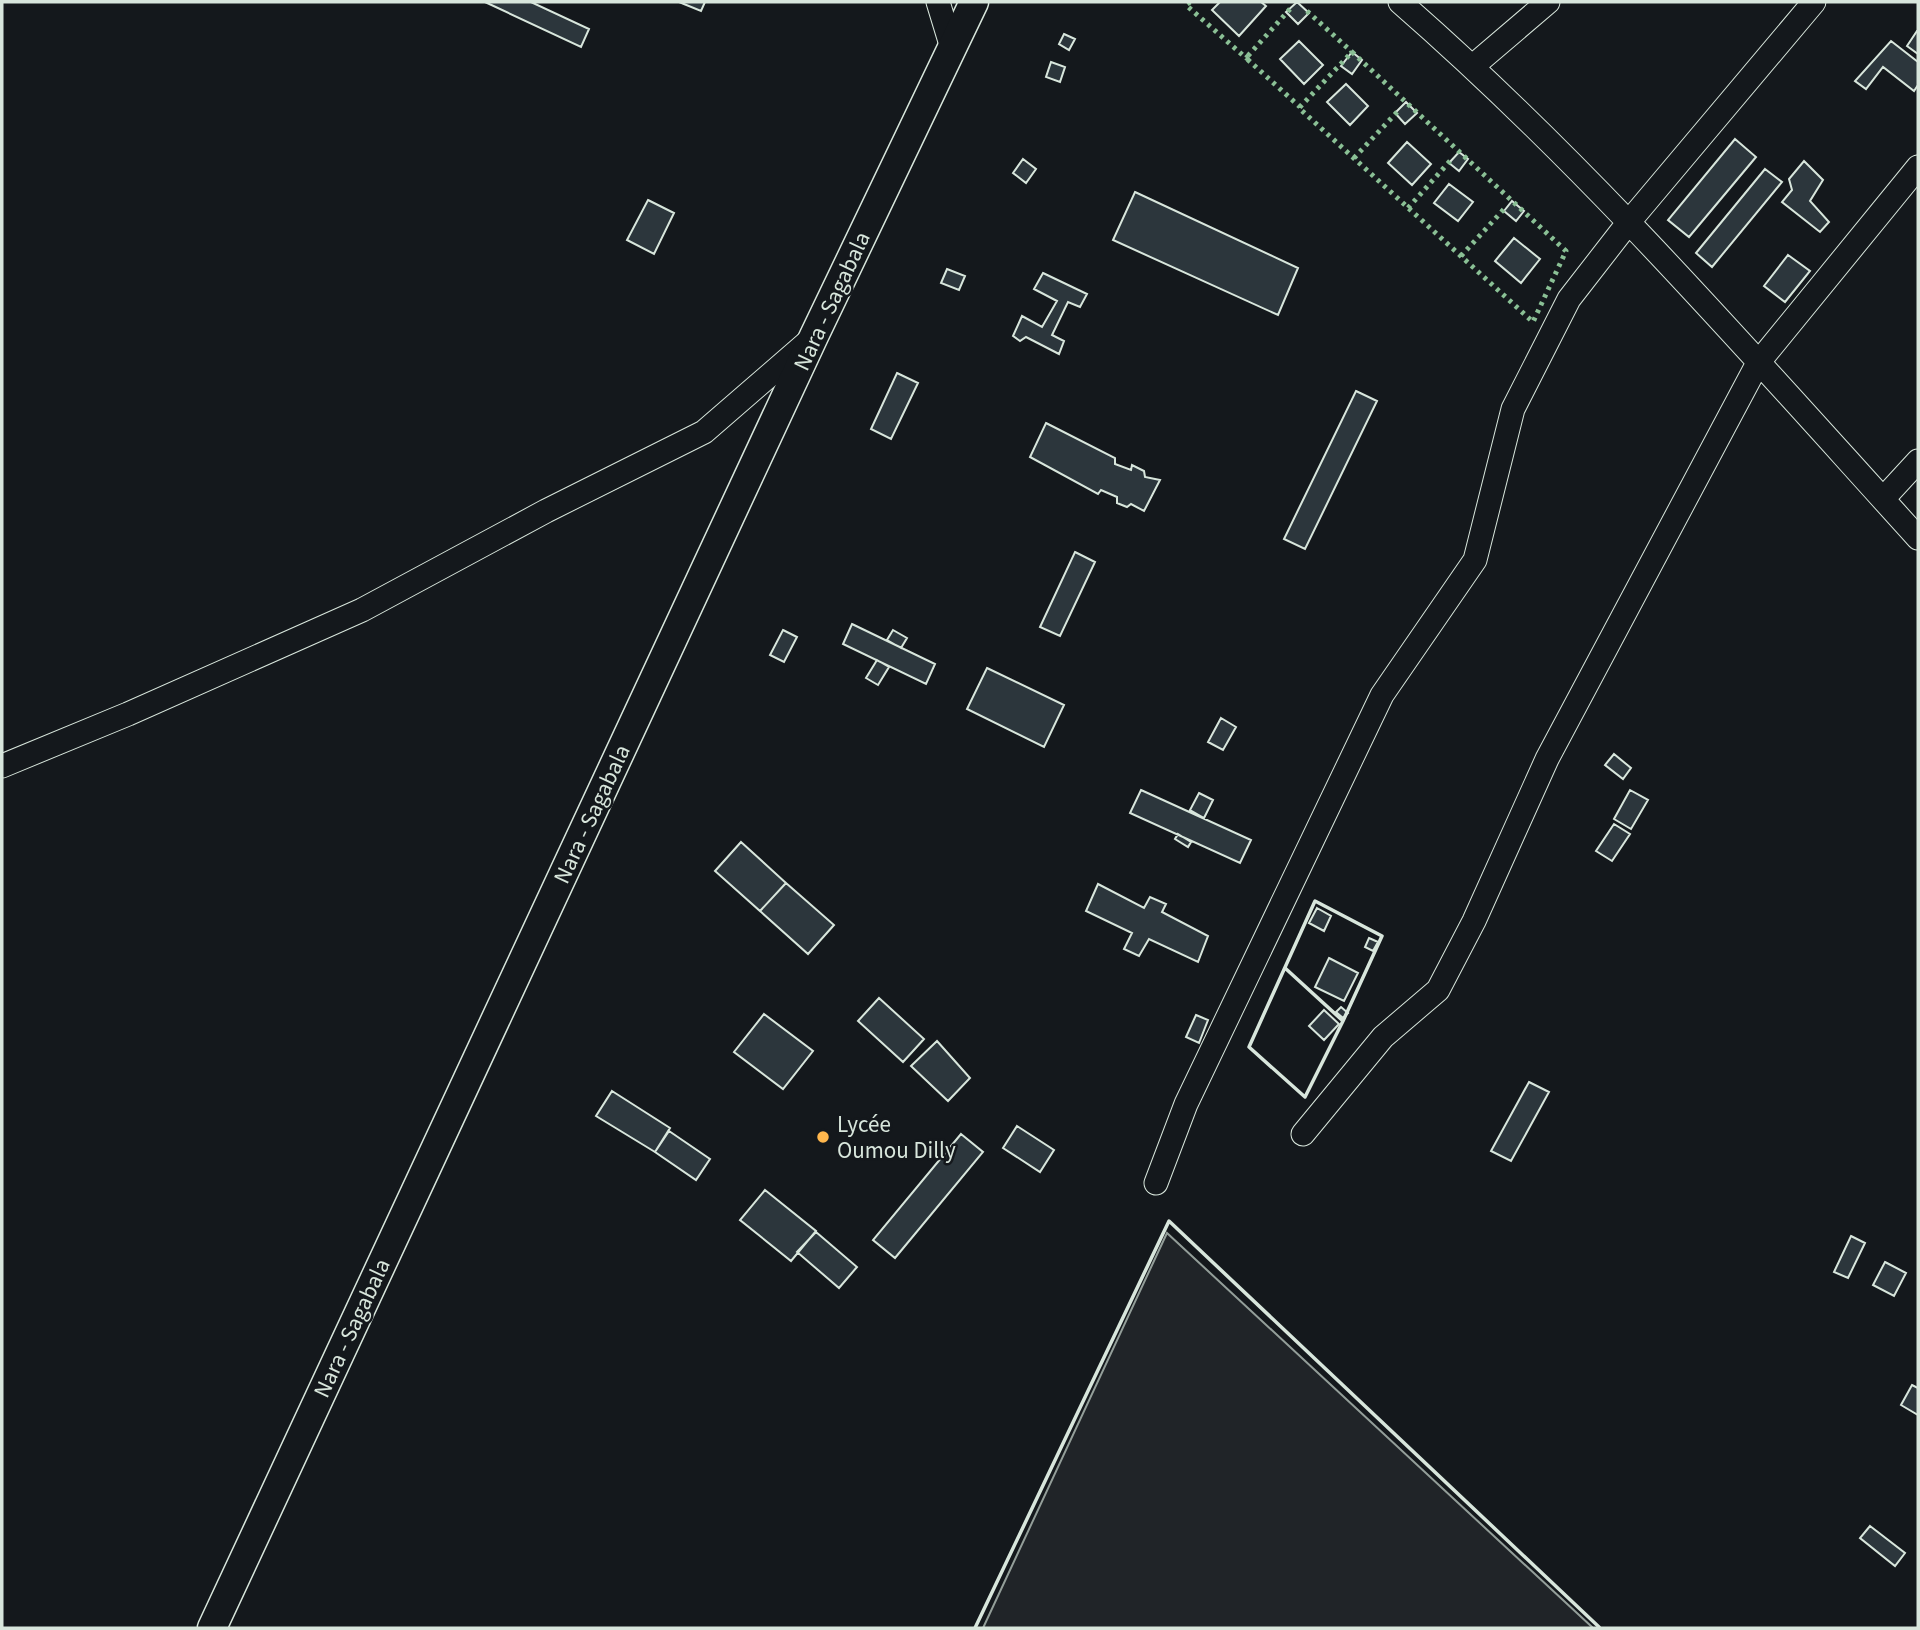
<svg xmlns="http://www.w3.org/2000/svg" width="1920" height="1630" font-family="'Source Sans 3',sans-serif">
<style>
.green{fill:#202428;stroke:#939e99;stroke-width:2}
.building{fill:#2c363c;stroke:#d8e6dc;stroke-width:2}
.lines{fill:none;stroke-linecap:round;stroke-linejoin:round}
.minor-casing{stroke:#d8e6dc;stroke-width:25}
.major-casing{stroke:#d8e6dc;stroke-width:31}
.minor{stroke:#14181c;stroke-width:23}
.major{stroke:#14181c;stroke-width:28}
.hedge{stroke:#8ac095;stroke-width:5;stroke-dasharray:3.5 5;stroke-linecap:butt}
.wall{stroke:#d8e6dc;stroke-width:3.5}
.poi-dot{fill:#ffb74d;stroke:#14181c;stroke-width:2.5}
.labels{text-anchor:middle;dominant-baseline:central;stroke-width:5;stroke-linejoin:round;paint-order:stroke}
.street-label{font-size:23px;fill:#d8e6dc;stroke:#14181c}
.poi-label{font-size:23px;fill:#d8e6dc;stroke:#14181c;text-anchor:start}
</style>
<rect width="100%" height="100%" fill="#14181c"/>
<path class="green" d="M 1167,1233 L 1592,1627 L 1592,1628 L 983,1628 Z"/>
<path class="building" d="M 485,2 L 531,2 L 589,29 L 581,47 Z
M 679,2 L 705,2 L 701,11 Z
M 1220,2 L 1261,2 L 1266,6 L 1239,36 L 1212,10 Z
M 1297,2 L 1309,13 L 1298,24 L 1286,12 Z
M 1917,31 L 1918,31 L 1918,54 L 1907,46 Z
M 1064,34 L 1075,39 L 1069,50 L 1059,44 Z
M 1299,41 L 1323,65 L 1304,84 L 1280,59 Z
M 1891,41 L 1918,62 L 1918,85 L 1914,91 L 1883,67 L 1866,89 L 1855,81 Z
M 1352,52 L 1362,60 L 1352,74 L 1341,66 Z
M 1051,62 L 1065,67 L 1060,82 L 1046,77 Z
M 1346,84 L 1368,106 L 1350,125 L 1327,102 Z
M 1406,102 L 1417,113 L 1405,124 L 1395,113 Z
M 1735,139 L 1756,157 L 1689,237 L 1668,220 Z
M 1407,142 L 1431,164 L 1412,185 L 1388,163 Z
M 1459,152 L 1468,159 L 1459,171 L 1449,163 Z
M 1023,159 L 1036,169 L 1026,183 L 1013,173 Z
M 1804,161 L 1823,180 L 1810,201 L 1829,222 L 1820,232 L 1782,202 L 1792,190 L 1789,179 Z
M 1765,169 L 1782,182 L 1712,267 L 1696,253 Z
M 1449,184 L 1473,202 L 1458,221 L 1434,203 Z
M 1135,192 L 1298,268 L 1278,315 L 1113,240 Z
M 648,200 L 674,213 L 654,254 L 627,240 Z
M 1512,201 L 1524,211 L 1516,221 L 1504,211 Z
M 1514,238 L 1540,259 L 1521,283 L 1495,261 Z
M 1788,255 L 1810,271 L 1785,302 L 1764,286 Z
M 947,269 L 965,276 L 959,290 L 941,283 Z
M 1043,273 L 1087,294 L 1080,307 L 1068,302 L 1052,335 L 1064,341 L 1059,354 L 1026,337 L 1020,341 L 1013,336 L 1022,316 L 1042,327 L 1057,301 L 1034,289 Z
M 897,373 L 918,383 L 891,439 L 871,429 Z
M 1356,391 L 1377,401 L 1305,549 L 1284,539 Z
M 1046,423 L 1115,458 L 1115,464 L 1131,470 L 1132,465 L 1144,471 L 1145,477 L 1160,480 L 1144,511 L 1131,504 L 1127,507 L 1117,503 L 1117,497 L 1101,490 L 1098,494 L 1030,457 Z
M 1075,552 L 1095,562 L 1060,636 L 1040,627 Z
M 852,624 L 935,664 L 926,684 L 843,644 Z
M 783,630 L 797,637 L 784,662 L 770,655 Z
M 893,630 L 907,638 L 901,648 L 887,640 Z
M 877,660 L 889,667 L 878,685 L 866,678 Z
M 987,668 L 1064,705 L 1044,747 L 967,709 Z
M 1221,718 L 1236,727 L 1223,750 L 1208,742 Z
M 1614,754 L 1631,768 L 1623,779 L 1605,765 Z
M 1141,790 L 1251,840 L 1240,863 L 1130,813 Z
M 1630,790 L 1648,800 L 1631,829 L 1614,819 Z
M 1199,793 L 1213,800 L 1204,818 L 1190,810 Z
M 1614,824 L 1630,834 L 1612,861 L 1596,851 Z
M 1178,834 L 1191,842 L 1188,847 L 1175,839 Z
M 741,842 L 786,883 L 760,911 L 715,871 Z
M 786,883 L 834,925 L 808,954 L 760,911 Z
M 1098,884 L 1144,908 L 1150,897 L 1166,904 L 1162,912 L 1208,936 L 1198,962 L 1149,939 L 1139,956 L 1124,949 L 1132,933 L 1086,911 Z
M 1317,908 L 1331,916 L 1324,931 L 1309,923 Z
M 1369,938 L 1378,942 L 1373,951 L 1365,947 Z
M 1329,958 L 1358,973 L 1344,1001 L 1315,987 Z
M 879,998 L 924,1039 L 903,1062 L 858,1021 Z
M 1341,1007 L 1348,1013 L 1343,1018 L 1336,1012 Z
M 1324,1010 L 1339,1024 L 1324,1040 L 1309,1026 Z
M 764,1014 L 813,1051 L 783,1089 L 734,1052 Z
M 1196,1015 L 1208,1020 L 1199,1043 L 1186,1037 Z
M 937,1041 L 970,1078 L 948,1101 L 911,1066 Z
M 1529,1082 L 1549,1092 L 1511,1161 L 1491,1151 Z
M 612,1091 L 670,1128 L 655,1152 L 596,1116 Z
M 1017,1126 L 1054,1150 L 1040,1172 L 1003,1148 Z
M 669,1131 L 710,1159 L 696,1180 L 655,1152 Z
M 961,1134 L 983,1152 L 895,1258 L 873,1240 Z
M 765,1190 L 816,1231 L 791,1261 L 740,1220 Z
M 816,1232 L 857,1267 L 839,1288 L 797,1252 Z
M 1851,1236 L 1865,1243 L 1848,1278 L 1834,1272 Z
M 1885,1262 L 1906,1273 L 1894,1296 L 1873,1285 Z
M 1912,1385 L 1918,1388 L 1918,1415 L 1901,1405 Z
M 1870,1526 L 1905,1553 L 1895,1566 L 1860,1538 Z"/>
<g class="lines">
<defs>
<path id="minor" d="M 938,2 L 952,48
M 1400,2 C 1587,165 1751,354 1918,538
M 1473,66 L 1548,2
M 1883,499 L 1918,461
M 2,766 L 128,714 L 362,610 L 546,511 L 704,432 L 809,341
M 1303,1134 L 1383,1037 L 1438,990 L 1474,921 L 1547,759 L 1758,363 L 1918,167
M 1156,1183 L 1186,1104 L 1382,695 L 1475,560 L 1513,409 L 1569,299 L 1628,223 L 1814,2"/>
<path id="major" d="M 212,1628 L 814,336 L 974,2"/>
</defs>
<use href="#minor" class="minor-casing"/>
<use href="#major" class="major-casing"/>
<use href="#minor" class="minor"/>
<use href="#major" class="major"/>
<path class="hedge" d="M 1190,2 L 1186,5 L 1246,58 L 1248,56
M 1290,9 L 1246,58 L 1300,107
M 1307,11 L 1352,52 L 1350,54
M 1352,52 L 1566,251 L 1533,322 L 1299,108 Z
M 1354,158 L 1399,110
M 1408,208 L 1450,161
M 1461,256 L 1505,208"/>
<path class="wall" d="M 1285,968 L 1343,1021 L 1382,936 L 1315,901 L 1249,1047 L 1305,1097 L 1343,1021 L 1285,968
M 975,1628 L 1169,1221 L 1599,1627"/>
</g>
<circle class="poi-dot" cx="823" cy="1137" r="7"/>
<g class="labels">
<g class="street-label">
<text transform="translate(832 301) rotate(-65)">Nara - Sagabala</text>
<text transform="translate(592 814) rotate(-65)">Nara - Sagabala</text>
<text transform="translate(352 1328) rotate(-65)">Nara - Sagabala</text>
</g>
<g class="poi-label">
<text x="837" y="1124">Lycée<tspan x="837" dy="26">Oumou Dilly</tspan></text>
</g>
</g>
<rect width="1920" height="1630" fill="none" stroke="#d8e6dc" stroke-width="7"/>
</svg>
